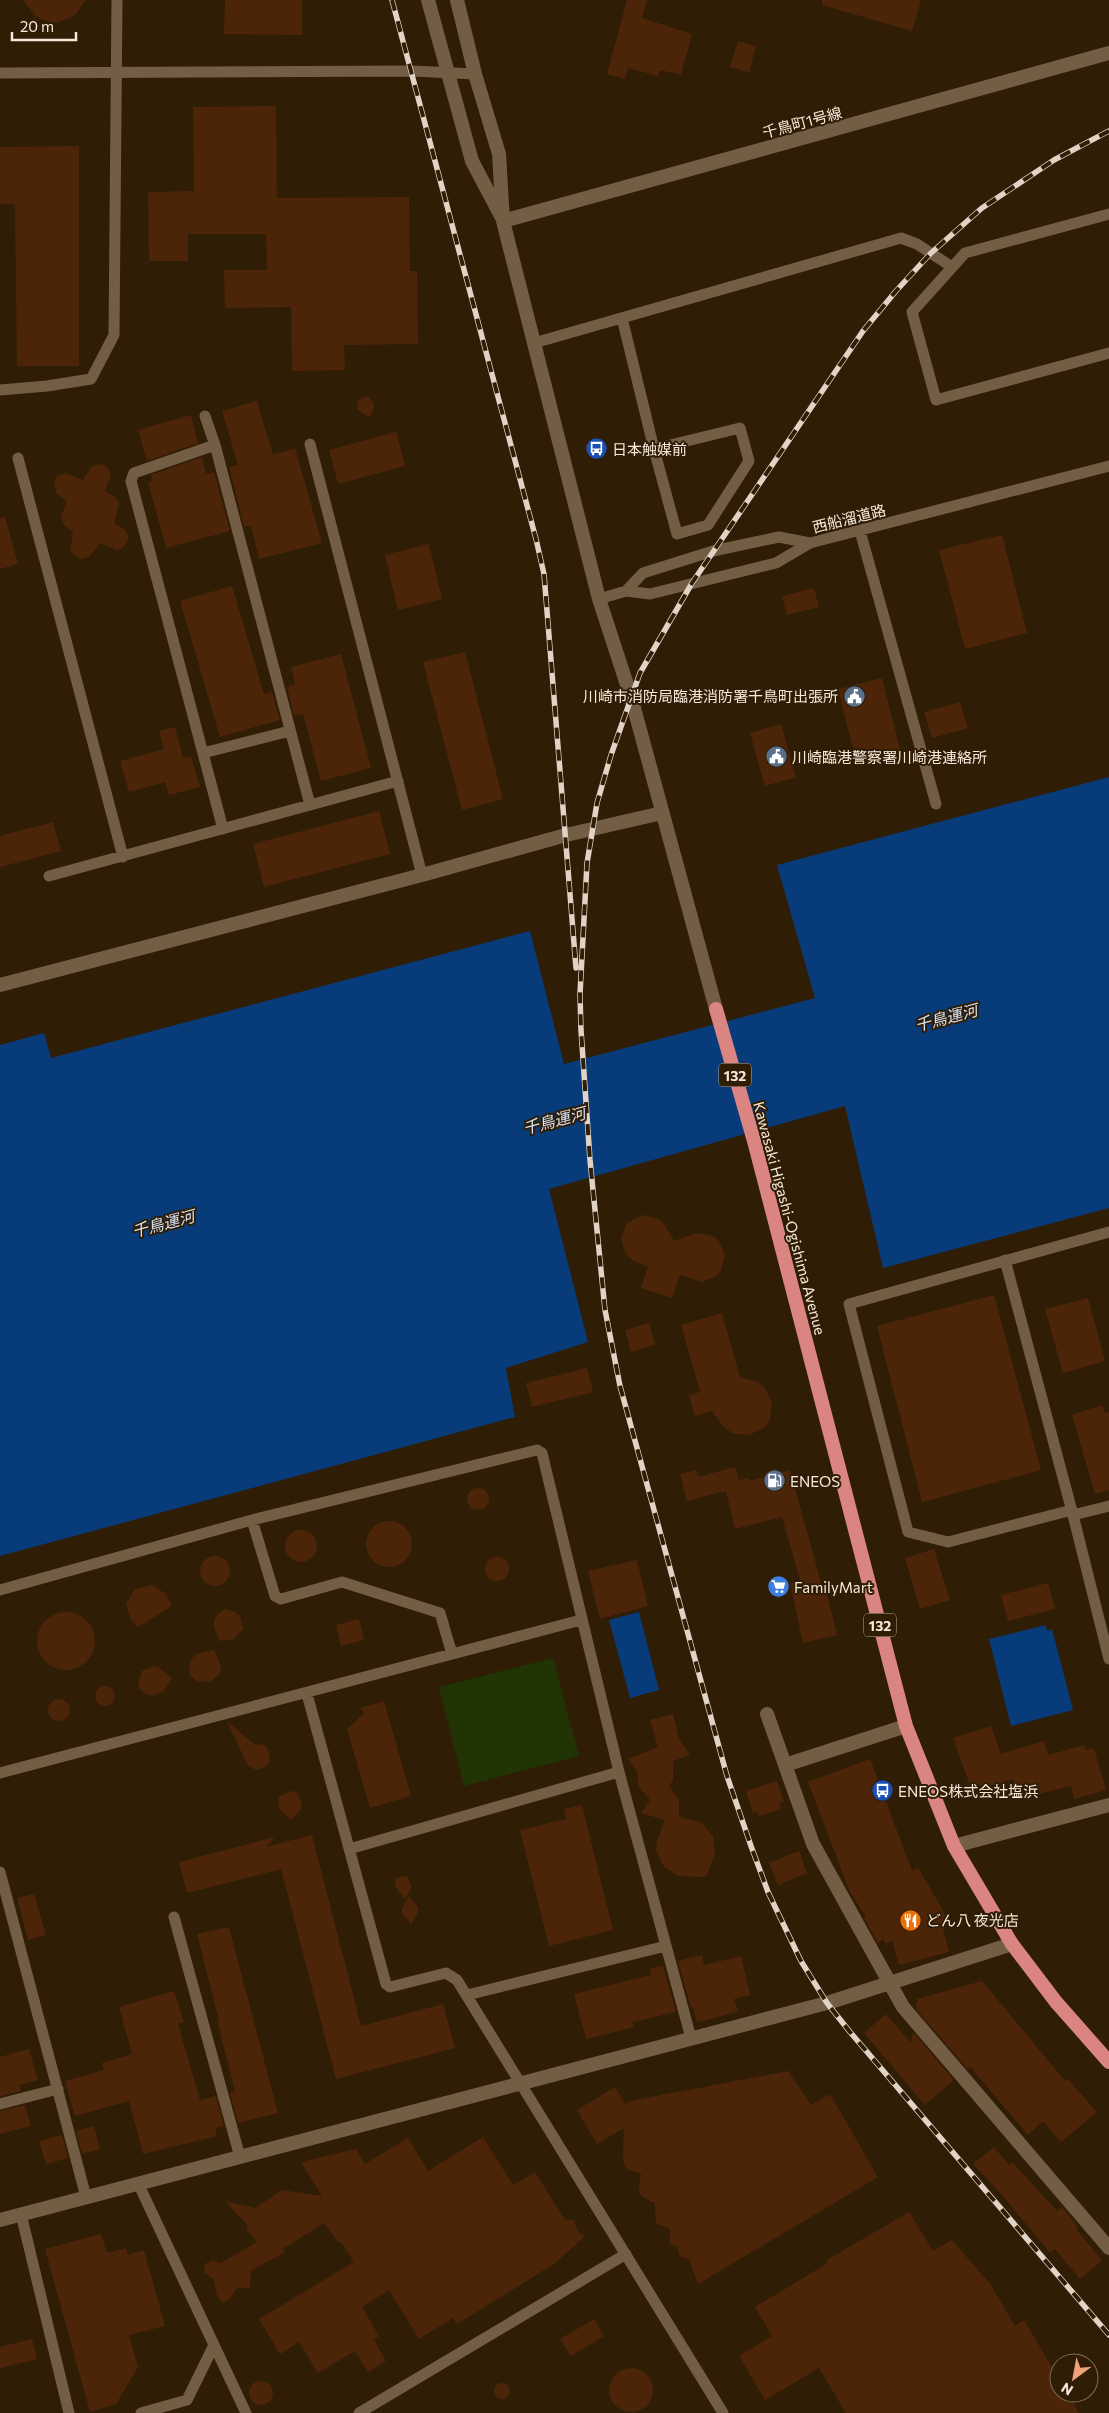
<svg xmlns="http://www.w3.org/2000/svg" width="1109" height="2413" font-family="Commissioner,'Noto Sans JP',sans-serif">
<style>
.green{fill:#203503}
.water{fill:#083b7a}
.building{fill:#4c2508}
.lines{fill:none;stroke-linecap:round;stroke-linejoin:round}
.service{stroke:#735d45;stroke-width:11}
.minor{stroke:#735d45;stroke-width:14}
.tertiary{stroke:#735d45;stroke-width:14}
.trunk{stroke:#da8582;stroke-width:14}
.rail-casing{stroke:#e1d3c5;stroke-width:5.5}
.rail{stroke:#301d06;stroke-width:4;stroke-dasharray:11;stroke-linecap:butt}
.labels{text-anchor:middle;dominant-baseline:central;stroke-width:4;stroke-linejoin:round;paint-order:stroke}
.shield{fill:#301d06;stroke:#bbac9c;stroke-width:1}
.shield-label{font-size:14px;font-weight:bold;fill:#f6e9dc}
.street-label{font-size:15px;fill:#f6e9dc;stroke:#301d06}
.poi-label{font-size:15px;fill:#f6e9dc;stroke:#301d06;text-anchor:start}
.water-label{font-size:16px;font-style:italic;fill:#d7e4f7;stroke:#301d06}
</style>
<rect width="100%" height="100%" fill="#301d06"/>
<path class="green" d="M 553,1658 L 579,1756 L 464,1786 L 439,1687 Z"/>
<path class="water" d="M 1109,777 L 1109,1208 L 883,1268 L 845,1106 L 549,1189 L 588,1342 L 506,1368 L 515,1417 L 0,1556 L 0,1045 L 44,1033 L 51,1058 L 530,931 L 564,1064 L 815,998 L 777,865 Z
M 639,1612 L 659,1690 L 630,1698 L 609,1620 Z
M 1046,1625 L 1047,1631 L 1052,1629 L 1073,1710 L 1011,1726 L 989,1639 Z"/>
<path class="building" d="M 23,0 L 86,0 L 75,15 L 57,23 L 42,20 L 35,15 Z
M 225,0 L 302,0 L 302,35 L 224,34 Z
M 627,0 L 647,0 L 642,18 L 692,34 L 681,75 L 660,70 L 658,76 L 628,68 L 625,79 L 607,74 Z
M 822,0 L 921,0 L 912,31 L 822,5 Z
M 738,41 L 756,46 L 749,72 L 730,67 Z
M 276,106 L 277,198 L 409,197 L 410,271 L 417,271 L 418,344 L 344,345 L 345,370 L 292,371 L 291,307 L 225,308 L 224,270 L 267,270 L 266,234 L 188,234 L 188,261 L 149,261 L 148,192 L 194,191 L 193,107 Z
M 79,146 L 79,366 L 17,366 L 15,204 L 0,204 L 0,147 Z
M 364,397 L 369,397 L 374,403 L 374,408 L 369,417 L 357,409 L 358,400 Z
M 257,401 L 273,455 L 295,448 L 322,543 L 259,559 L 251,525 L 244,527 L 229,467 L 238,465 L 222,411 Z
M 191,415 L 198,443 L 147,461 L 138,430 Z
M 396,432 L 405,466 L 338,484 L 329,450 Z
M 202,457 L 206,474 L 214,472 L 230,531 L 166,548 L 148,482 L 152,481 L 151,475 Z
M 102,464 L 107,467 L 111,475 L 105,491 L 115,497 L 119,503 L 114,523 L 124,529 L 128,536 L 128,541 L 123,548 L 117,550 L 100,543 L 89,557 L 80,559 L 70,551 L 73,533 L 63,523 L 61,516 L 67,502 L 56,493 L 54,480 L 59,475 L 66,473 L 83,480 L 92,466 Z
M 5,517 L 18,564 L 0,569 L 0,518 Z
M 1002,535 L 1027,633 L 965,649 L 939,550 Z
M 429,544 L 442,599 L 398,610 L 385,555 Z
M 232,586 L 264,694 L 272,692 L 280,720 L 220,737 L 180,601 Z
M 814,588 L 819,607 L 787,615 L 782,596 Z
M 465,652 L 503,799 L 462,810 L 423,662 Z
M 341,654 L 371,768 L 321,781 L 303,714 L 294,716 L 287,687 L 295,685 L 291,667 Z
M 882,678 L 901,753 L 857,764 L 838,689 Z
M 960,702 L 968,728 L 932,738 L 924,712 Z
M 781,724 L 796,777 L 765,786 L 750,733 Z
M 175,727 L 183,758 L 191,756 L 200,787 L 169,795 L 165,782 L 129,792 L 120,761 L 164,749 L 159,731 Z
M 379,811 L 390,854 L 264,887 L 253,844 Z
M 53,822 L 61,851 L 0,867 L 0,836 Z
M 642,1215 L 658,1219 L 664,1224 L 674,1241 L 697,1233 L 713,1236 L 719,1241 L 725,1255 L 721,1270 L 716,1276 L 702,1282 L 680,1275 L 672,1298 L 641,1288 L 648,1267 L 632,1260 L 626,1254 L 621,1239 L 627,1223 Z
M 994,1295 L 1041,1470 L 922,1502 L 877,1326 Z
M 1088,1298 L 1105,1361 L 1063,1373 L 1045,1309 Z
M 722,1313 L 740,1377 L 757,1382 L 764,1387 L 772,1402 L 770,1420 L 765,1427 L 749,1435 L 732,1433 L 724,1427 L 712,1411 L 695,1416 L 689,1395 L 700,1392 L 681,1325 Z
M 649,1323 L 655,1345 L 631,1352 L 625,1330 Z
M 587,1368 L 593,1392 L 532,1407 L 526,1383 Z
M 1102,1405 L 1105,1414 L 1109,1412 L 1109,1490 L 1095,1494 L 1072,1415 Z
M 735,1467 L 739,1480 L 749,1478 L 749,1481 L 790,1470 L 823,1590 L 826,1590 L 837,1635 L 803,1643 L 790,1583 L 800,1580 L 782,1517 L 735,1529 L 726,1491 L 687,1501 L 680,1474 L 696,1470 L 698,1477 Z
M467 1499a11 11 0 1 1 22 0a11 11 0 1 1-22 0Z
M366 1544a23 23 0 1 1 46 0a23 23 0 1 1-46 0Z
M285 1546a16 16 0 1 1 32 0a16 16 0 1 1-32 0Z
M 934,1549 L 950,1600 L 920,1609 L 905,1558 Z
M200 1571a15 15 0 1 1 30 0a15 15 0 1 1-30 0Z
M485 1569a12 12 0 1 1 24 0a12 12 0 1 1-24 0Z
M 637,1560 L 648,1606 L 600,1619 L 588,1571 Z
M 1048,1583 L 1055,1609 L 1008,1621 L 1001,1595 Z
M 152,1585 L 166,1594 L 172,1606 L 138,1627 L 131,1620 L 126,1604 L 135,1589 Z
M 225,1609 L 235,1612 L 240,1616 L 243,1629 L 234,1639 L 220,1641 L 214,1628 L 214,1621 L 217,1615 Z
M37 1641a29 29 0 1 1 58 0a29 29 0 1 1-58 0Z
M 359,1619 L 364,1640 L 341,1646 L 336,1625 Z
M 214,1650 L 221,1666 L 220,1673 L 210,1682 L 197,1681 L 189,1674 L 190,1663 L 193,1657 L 199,1653 Z
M 154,1666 L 160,1668 L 172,1678 L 164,1691 L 152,1696 L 146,1694 L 138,1687 L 142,1671 Z
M95 1696a10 10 0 1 1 20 0a10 10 0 1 1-20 0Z
M48 1710a11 11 0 1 1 22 0a11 11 0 1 1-22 0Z
M 384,1701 L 411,1796 L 370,1808 L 347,1729 L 364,1713 L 360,1708 Z
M 673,1714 L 679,1739 L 690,1755 L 673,1761 L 673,1780 L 669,1786 L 679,1801 L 679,1817 L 701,1822 L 713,1836 L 715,1854 L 706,1877 L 679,1876 L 664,1867 L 656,1850 L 657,1841 L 665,1820 L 641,1813 L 650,1800 L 638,1785 L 638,1773 L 628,1759 L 658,1747 L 650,1720 Z
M 227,1721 L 254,1744 L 264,1745 L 268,1749 L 270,1760 L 267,1766 L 256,1770 L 247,1764 Z
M 991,1726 L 1001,1754 L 1044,1741 L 1048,1755 L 1084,1745 L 1086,1750 L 1094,1748 L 1106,1790 L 1074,1799 L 1071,1786 L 1018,1799 L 1013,1779 L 972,1791 L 953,1738 Z
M 870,1759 L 912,1871 L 918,1867 L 950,1923 L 943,1928 L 949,1952 L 899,1965 L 892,1940 L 886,1944 L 883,1939 L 878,1943 L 864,1918 L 866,1917 L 850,1892 L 808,1782 Z
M 777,1781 L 784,1802 L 779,1803 L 781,1809 L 759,1816 L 757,1812 L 753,1813 L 746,1791 Z
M 290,1791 L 296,1792 L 302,1803 L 301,1809 L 291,1820 L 280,1810 L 278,1803 L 279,1797 Z
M 582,1805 L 613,1930 L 549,1946 L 520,1830 L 566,1819 L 564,1809 Z
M 312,1835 L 361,2026 L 443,2004 L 455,2048 L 336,2079 L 281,1869 L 187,1893 L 179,1862 L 275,1837 L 266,1847 Z
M 799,1851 L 807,1873 L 778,1885 L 769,1863 Z
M 403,1876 L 408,1877 L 412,1887 L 405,1899 L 396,1888 L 395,1879 Z
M 34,1894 L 46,1935 L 28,1940 L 17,1898 Z
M 409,1896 L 418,1907 L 418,1912 L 411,1924 L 402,1913 L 402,1908 Z
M 229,1927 L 278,2113 L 238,2123 L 230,2093 L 235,2092 L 217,2020 L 219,2020 L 197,1934 Z
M 702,1955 L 704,1965 L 741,1956 L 750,1995 L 734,1999 L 738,2012 L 697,2022 L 693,2007 L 691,2008 L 678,1961 Z
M 663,1965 L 676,2012 L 632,2022 L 634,2027 L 586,2039 L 574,1994 L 651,1975 L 650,1969 Z
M 982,1981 L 1065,2081 L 1068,2079 L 1097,2112 L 1061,2142 L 1043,2121 L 1028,2135 L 972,2069 L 970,2067 L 968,2069 L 916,2009 L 917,1999 Z
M 174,1991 L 184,2022 L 178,2024 L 200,2100 L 216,2096 L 224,2126 L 215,2128 L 217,2136 L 143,2154 L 129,2101 L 75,2116 L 65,2081 L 104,2070 L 102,2063 L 132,2054 L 119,2007 Z
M 886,2014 L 911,2043 L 913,2032 L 954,2080 L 925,2105 L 864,2033 Z
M 29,2049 L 38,2080 L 19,2085 L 21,2091 L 0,2096 L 0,2057 Z
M 788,2071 L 811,2105 L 830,2094 L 878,2177 L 698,2284 L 689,2259 L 680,2257 L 677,2246 L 670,2244 L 670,2229 L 656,2223 L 655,2203 L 644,2198 L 640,2194 L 639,2188 L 641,2174 L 629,2170 L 625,2166 L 623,2161 L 624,2128 L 597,2144 L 577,2110 L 615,2087 L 625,2104 L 630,2101 Z
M 25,2105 L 31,2126 L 0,2134 L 0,2111 Z
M 94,2126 L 100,2149 L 82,2154 L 76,2131 Z
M 62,2135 L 68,2158 L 46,2164 L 39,2141 Z
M 483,2137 L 513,2185 L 535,2172 L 565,2220 L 574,2220 L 578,2232 L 585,2236 L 554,2264 L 457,2324 L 453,2318 L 419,2339 L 389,2290 L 362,2307 L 379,2336 L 374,2340 L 386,2361 L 368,2372 L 355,2351 L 318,2373 L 299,2342 L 280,2354 L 259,2319 L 354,2262 L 341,2242 L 338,2242 L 324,2223 L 283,2249 L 285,2252 L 251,2271 L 250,2288 L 237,2288 L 230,2299 L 222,2303 L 217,2296 L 214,2279 L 204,2273 L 205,2264 L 213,2260 L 221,2263 L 257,2242 L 247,2230 L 247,2225 L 225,2201 L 255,2208 L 282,2190 L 322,2196 L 301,2162 L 356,2149 L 365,2164 L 408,2138 L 428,2171 Z
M 994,2147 L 1009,2165 L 1012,2162 L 1057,2211 L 1062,2207 L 1078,2227 L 1076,2229 L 1102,2260 L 1080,2279 L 1055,2249 L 1050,2253 L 1003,2196 L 973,2164 Z
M 909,2212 L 933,2251 L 952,2240 L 991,2285 L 1015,2326 L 1024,2320 L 1059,2379 L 1059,2393 L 1067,2393 L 1079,2413 L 846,2413 L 819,2368 L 765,2400 L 739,2356 L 772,2336 L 755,2307 L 828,2263 L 827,2260 Z
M 101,2234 L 107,2253 L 126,2248 L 128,2255 L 144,2250 L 165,2326 L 129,2335 L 138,2367 L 116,2404 L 90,2412 L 45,2249 Z
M 594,2319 L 604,2336 L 571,2356 L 560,2339 Z
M 32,2339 L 37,2359 L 0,2368 L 0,2347 Z
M609 2390a22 22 0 1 1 44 0a22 22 0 1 1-44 0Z
M249 2393a12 12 0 1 1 24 0a12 12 0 1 1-24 0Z
M494 2391a8 8 0 1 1 16 0a8 8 0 1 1-16 0Z"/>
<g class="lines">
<path class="service" d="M 0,73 L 412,71 L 475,74
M 1109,214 L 965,253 L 912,312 L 936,400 L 1109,353
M 622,318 L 654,449 L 677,534 L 708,525 L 749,461 L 740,428 L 654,449
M 534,343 L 901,238 L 917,244 L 952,267
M 0,390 L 47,386 L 91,379 L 114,335 L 117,0
M 205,416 L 215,445 L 310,805
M 310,444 L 422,875
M 215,445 L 134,473 L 131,481 L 223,829
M 18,458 L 123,857
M 860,531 L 936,804
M 626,591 L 643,573 L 713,551 L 779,537 L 810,543
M 599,599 L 626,591 L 650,594 L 776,563 L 810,543 L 1109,466
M 203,753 L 290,731
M 49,876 L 398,781
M 1005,1260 L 1073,1515 L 1109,1659
M 1072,1510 L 948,1542 L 908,1532 L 849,1304 L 1109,1232
M 1073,1515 L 1109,1506
M 252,1520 L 275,1596 L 281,1599 L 342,1582 L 440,1613 L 452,1654
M 0,1590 L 252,1520 L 537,1450 L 542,1453 L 619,1772 L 691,2038
M 307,1694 L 386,1984 L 390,1987 L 446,1973 L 457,1980 L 723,2413
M 0,1773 L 581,1620
M 349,1849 L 619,1772
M 0,1872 L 86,2197
M 174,1917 L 240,2157
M 467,1995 L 666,1946
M 0,2104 L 58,2089
M 138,2183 L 246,2413
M 21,2214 L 69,2413
M 141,2413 L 187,2400 L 214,2345
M 359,2413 L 626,2254"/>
<path class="minor" d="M 767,1714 L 813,1844 L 903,2007 L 1109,2248
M 785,1765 L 906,1726
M 0,2220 L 827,2003 L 1012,1944"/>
<path class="tertiary" d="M 428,0 L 472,161 L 501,216
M 457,0 L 475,74 L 499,154 L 503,221 L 599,599 L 631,697 L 716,1009
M 503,221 L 1109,53
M 0,985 L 422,875 L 566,835 L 662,813
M 954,1846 L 1109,1805"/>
<path class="trunk" d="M 716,1009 L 754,1141 L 906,1726 L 954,1846 L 1012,1944 L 1056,2002 L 1109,2062"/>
<defs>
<path id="rail" d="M 392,0 L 536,539 L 544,574 L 576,968
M 1109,131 L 1054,160 L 982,208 L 931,253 L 896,291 L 863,331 L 692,583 L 640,673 L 611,755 L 597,803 L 587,863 L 580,994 L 581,1030 L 590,1160 L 605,1310 L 620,1386 L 727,1776 L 751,1846 L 768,1892 L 801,1961 L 827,2003 L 850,2032 L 1109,2335"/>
</defs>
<use href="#rail" class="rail-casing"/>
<use href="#rail" class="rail"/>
</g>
<defs>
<symbol id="bus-disc" viewBox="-11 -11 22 22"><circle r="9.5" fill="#1a4fb4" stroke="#301d06"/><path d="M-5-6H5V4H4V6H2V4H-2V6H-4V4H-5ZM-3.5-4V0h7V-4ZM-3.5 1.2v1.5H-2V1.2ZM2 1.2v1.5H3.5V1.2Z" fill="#fff"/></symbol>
<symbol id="civic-disc" viewBox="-11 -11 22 22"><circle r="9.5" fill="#5c6f8a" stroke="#301d06"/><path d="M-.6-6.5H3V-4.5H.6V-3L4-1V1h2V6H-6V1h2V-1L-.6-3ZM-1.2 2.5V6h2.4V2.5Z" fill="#fff"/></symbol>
<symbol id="fuel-disc" viewBox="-11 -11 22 22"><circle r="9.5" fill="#5c6f8a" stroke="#301d06"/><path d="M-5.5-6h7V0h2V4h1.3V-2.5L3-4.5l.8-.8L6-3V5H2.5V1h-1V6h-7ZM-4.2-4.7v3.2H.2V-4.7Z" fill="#fff"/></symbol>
<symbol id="supermarket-disc" viewBox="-11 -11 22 22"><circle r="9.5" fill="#3f7fe0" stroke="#301d06"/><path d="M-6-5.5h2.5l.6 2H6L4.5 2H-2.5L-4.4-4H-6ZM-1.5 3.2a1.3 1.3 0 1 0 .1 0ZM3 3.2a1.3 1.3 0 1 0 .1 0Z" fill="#fff"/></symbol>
<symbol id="restaurant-disc" viewBox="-11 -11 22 22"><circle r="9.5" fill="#e8710a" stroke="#301d06"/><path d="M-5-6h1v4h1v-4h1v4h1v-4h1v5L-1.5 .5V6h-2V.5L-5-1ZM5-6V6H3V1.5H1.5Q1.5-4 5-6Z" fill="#fff"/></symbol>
</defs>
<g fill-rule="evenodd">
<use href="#bus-disc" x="584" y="436" width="25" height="25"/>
<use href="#civic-disc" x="842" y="684" width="25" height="25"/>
<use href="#civic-disc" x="764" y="744" width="25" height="25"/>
<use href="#fuel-disc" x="762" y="1468" width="25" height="25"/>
<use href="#supermarket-disc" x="766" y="1574" width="25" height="25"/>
<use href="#bus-disc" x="870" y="1778" width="25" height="25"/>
<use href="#restaurant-disc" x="898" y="1908" width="25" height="25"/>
</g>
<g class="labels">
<g class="shield">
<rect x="719" y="1063.5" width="32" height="23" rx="4"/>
<rect x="864" y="1613.5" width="32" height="23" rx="4"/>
</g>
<g class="shield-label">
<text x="735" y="1075">132</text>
<text x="880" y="1625">132</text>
</g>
<g class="street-label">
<text transform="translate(802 122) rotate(-15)">千鳥町1号線</text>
<text transform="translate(849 518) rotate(-14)">西船溜道路</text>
<text transform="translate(790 1218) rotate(75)">Kawasaki Higashi-Ogishima Avenue</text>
</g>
<g class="poi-label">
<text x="612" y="449">日本触媒前</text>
<text x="838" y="696" text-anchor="end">川崎市消防局臨港消防署千鳥町出張所</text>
<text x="792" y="757">川崎臨港警察署川崎港連絡所</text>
<text x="790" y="1481">ENEOS</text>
<text x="794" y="1587">FamilyMart</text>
<text x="898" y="1791">ENEOS株式会社塩浜</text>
<text x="926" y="1920">どん八 夜光店</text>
</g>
<g class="water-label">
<text transform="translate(946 1017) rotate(-15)">千鳥運河</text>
<text transform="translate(554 1120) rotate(-15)">千鳥運河</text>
<text transform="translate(163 1223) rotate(-15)">千鳥運河</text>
</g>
</g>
<g transform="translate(1074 2378) rotate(212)"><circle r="24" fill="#301d06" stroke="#7f6f5c"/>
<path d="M0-4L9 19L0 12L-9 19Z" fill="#f0a378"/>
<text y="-8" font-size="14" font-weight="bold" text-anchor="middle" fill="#f6e9dc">N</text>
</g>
<path d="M12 32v8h64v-8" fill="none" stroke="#f6e9dc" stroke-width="2.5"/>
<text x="20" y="32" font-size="15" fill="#f6e9dc" stroke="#301d06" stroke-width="4" paint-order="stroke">20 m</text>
</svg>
